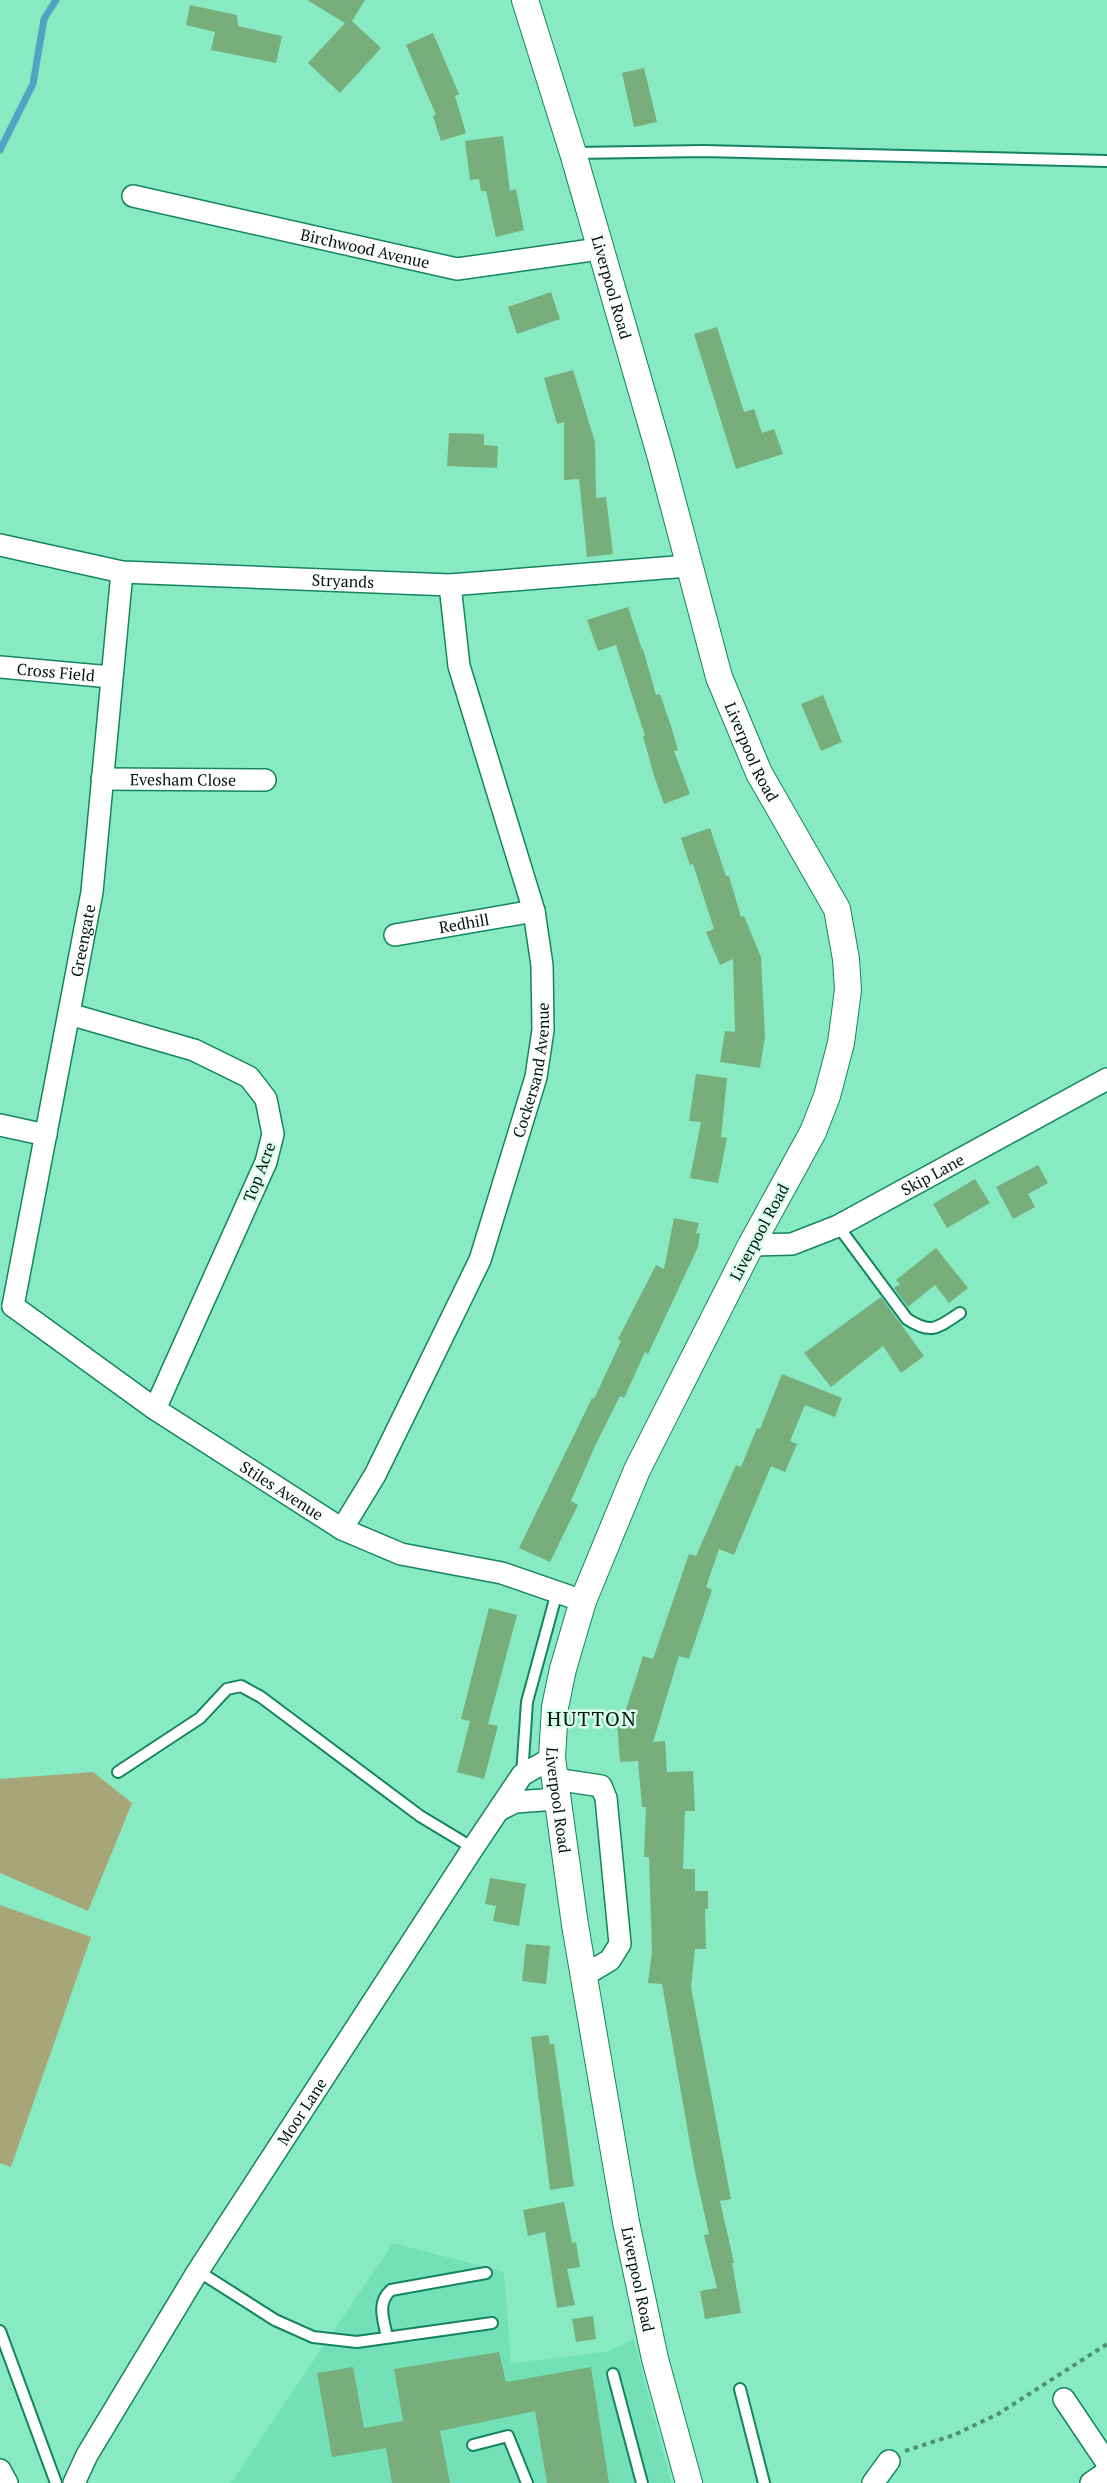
<svg xmlns="http://www.w3.org/2000/svg" width="1107" height="2483" font-family="'PT Serif',serif">
<style>
.built{fill:#74e0b7}
.green{fill:#a7a679}
.lines{fill:none;stroke-linecap:round;stroke-linejoin:round}
.stream{stroke:#51a3c3;stroke-width:7}
.building{fill:#77ae7b}
.service-casing{stroke:#148462;stroke-width:14}
.minor-casing{stroke:#148462;stroke-width:24}
.tertiary-casing{stroke:#148462;stroke-width:28}
.path{stroke:#4e9075;stroke-width:4;stroke-dasharray:4.5 4.5;stroke-linecap:butt}
.service{stroke:#fff;stroke-width:10}
.minor{stroke:#fff;stroke-width:21}
.tertiary{stroke:#fff;stroke-width:26}
.labels{text-anchor:middle;dominant-baseline:central;stroke-width:5;stroke-linejoin:round;paint-order:stroke}
.street-label{font-size:16px;fill:#00160c;stroke:#d9fded}
.quarter-label{font-size:20px;letter-spacing:1.5px;fill:#00160c;stroke:#d9fded}
</style>
<rect width="100%" height="100%" fill="#88eac3"/>
<path class="built" d="M 393,2243 L 504,2272 L 511,2363 L 606,2352 L 634,2339 L 671,2483 L 231,2483 Z"/>
<path class="green" d="M 93,1772 L 132,1803 L 88,1911 L 0,1873 L 0,1779 Z
M 0,1905 L 91,1937 L 11,2167 L 0,2163 Z"/>
<g class="lines">
<path class="stream" d="M 0,150 L 33,84 L 44,19 L 56,0"/>
</g>
<path class="building" d="M 307,0 L 365,0 L 352,21 L 381,48 L 340,93 L 308,63 L 345,23 Z
M 190,5 L 237,15 L 238,26 L 282,36 L 276,63 L 211,50 L 215,32 L 186,25 Z
M 433,33 L 459,94 L 455,96 L 466,133 L 441,141 L 433,116 L 436,115 L 406,45 Z
M 644,68 L 657,122 L 634,127 L 622,73 Z
M 503,136 L 510,191 L 516,189 L 524,230 L 496,237 L 486,191 L 481,191 L 479,179 L 470,180 L 465,141 Z
M 551,292 L 560,319 L 517,334 L 508,307 Z
M 717,327 L 744,412 L 754,409 L 762,433 L 774,429 L 783,454 L 736,469 L 694,334 Z
M 573,370 L 595,442 L 596,498 L 606,497 L 613,554 L 587,557 L 579,479 L 564,480 L 564,422 L 557,424 L 544,378 Z
M 449,433 L 484,434 L 484,445 L 498,446 L 497,468 L 447,466 Z
M 628,607 L 642,649 L 643,649 L 656,695 L 660,694 L 671,726 L 678,750 L 674,751 L 690,794 L 664,804 L 654,776 L 643,736 L 645,736 L 616,645 L 598,651 L 587,620 Z
M 823,695 L 842,742 L 821,751 L 801,704 Z
M 710,828 L 726,876 L 729,876 L 741,917 L 744,916 L 761,957 L 765,1037 L 760,1068 L 720,1062 L 725,1031 L 735,1032 L 733,959 L 720,965 L 706,932 L 714,929 L 693,864 L 690,865 L 681,838 Z
M 696,1074 L 727,1078 L 721,1137 L 727,1138 L 718,1183 L 690,1178 L 701,1122 L 689,1121 Z
M 1038,1165 L 1048,1183 L 1028,1194 L 1035,1207 L 1013,1219 L 996,1187 Z
M 975,1179 L 990,1203 L 947,1228 L 933,1204 Z
M 674,1218 L 699,1223 L 696,1233 L 700,1234 L 698,1247 L 648,1354 L 645,1352 L 624,1398 L 620,1396 L 595,1446 L 571,1501 L 578,1505 L 550,1562 L 519,1548 L 592,1398 L 594,1399 L 621,1341 L 618,1339 L 656,1265 L 664,1269 Z
M 936,1248 L 968,1288 L 949,1303 L 935,1285 L 908,1307 L 894,1288 L 900,1284 L 896,1280 Z
M 881,1297 L 924,1356 L 901,1373 L 883,1346 L 831,1387 L 804,1353 Z
M 782,1374 L 842,1398 L 835,1417 L 805,1405 L 790,1441 L 797,1444 L 785,1472 L 771,1466 L 734,1555 L 719,1549 L 706,1587 L 712,1590 L 689,1659 L 679,1656 L 653,1742 L 665,1741 L 667,1772 L 693,1771 L 695,1811 L 685,1811 L 683,1869 L 695,1869 L 695,1891 L 708,1891 L 708,1909 L 705,1909 L 706,1949 L 695,1949 L 691,1987 L 731,2199 L 720,2201 L 734,2263 L 732,2263 L 741,2313 L 705,2319 L 700,2291 L 717,2288 L 704,2235 L 709,2234 L 695,2172 L 662,1984 L 648,1983 L 652,1952 L 649,1857 L 644,1857 L 646,1807 L 642,1807 L 638,1761 L 620,1762 L 617,1722 L 622,1722 L 643,1656 L 653,1659 L 689,1554 L 696,1556 L 736,1465 L 741,1467 L 757,1428 L 760,1429 Z
M 489,1608 L 517,1615 L 488,1724 L 498,1726 L 484,1779 L 457,1772 L 470,1721 L 461,1719 Z
M 490,1878 L 526,1884 L 519,1926 L 493,1921 L 496,1906 L 485,1904 Z
M 526,1944 L 550,1946 L 546,1984 L 522,1981 Z
M 548,2035 L 550,2044 L 554,2044 L 574,2186 L 550,2190 L 531,2037 Z
M 564,2202 L 572,2243 L 576,2242 L 580,2267 L 567,2269 L 575,2305 L 557,2308 L 545,2232 L 528,2236 L 523,2210 Z
M 593,2316 L 596,2339 L 576,2342 L 572,2319 Z
M 499,2352 L 506,2382 L 591,2367 L 609,2483 L 547,2483 L 535,2411 L 440,2431 L 450,2483 L 392,2483 L 386,2448 L 332,2457 L 317,2373 L 353,2367 L 364,2428 L 403,2421 L 394,2369 Z"/>
<g class="lines">
<defs>
<path id="service" d="M 574,153 L 704,151 L 1107,161
M 838,1226 L 907,1319 C 932,1335 937,1328 960,1313
M 118,1772 L 200,1718 L 227,1689 L 241,1686 L 261,1697 L 420,1816 L 473,1848
M 522,1775 L 527,1702 L 557,1592
M 198,2271 L 275,2320 L 313,2337 L 357,2342 L 492,2323
M 0,2331 L 56,2483
M 387,2337 C 384,2321 376,2303 391,2290 L 486,2273
M 613,2374 L 642,2483
M 740,2389 L 764,2483
M 473,2445 L 508,2436 L 527,2483"/>
<g id="minor">
<path id="s1" d="M 133,196 L 457,269 L 599,249"/>
<path id="s2" d="M 0,545 L 122,572 L 450,585 L 688,566"/>
<path id="s3" d="M 0,667 L 111,677"/>
<path id="s4" d="M 102,779 L 265,780"/>
<path id="s5" d="M 395,935 L 534,911"/>
<path d="M 69,1014 L 194,1050 L 249,1077 L 266,1099 L 273,1134 L 266,1162 L 155,1409"/>
<path d="M 0,1125 L 46,1135"/>
<path id="s6" d="M 751,1245 L 792,1244 L 838,1226 L 1107,1079"/>
<path id="s7" d="M 13,1306 L 92,892 L 122,572"/>
<path id="s8" d="M 13,1306 L 155,1409 L 342,1529 L 401,1554 L 502,1573 L 583,1601"/>
<path id="s9" d="M 342,1529 L 375,1475 L 480,1260 L 536,1077 L 543,1030 L 542,965 L 534,911 L 459,666 L 450,585"/>
<path d="M 555,1779 L 601,1786 L 606,1798 L 620,1944 L 610,1960 L 585,1975"/>
<path d="M 499,1810 L 515,1802 L 557,1799"/>
<path d="M 1064,2399 L 1107,2463"/>
<path d="M 0,2470 L 7,2483"/>
<path id="s10" d="M 74,2483 L 87,2455 L 198,2271 L 473,1848 L 522,1775 L 552,1758"/>
<path d="M 873,2483 L 889,2461"/>
<path d="M 1091,2483 L 1107,2472"/>
</g>
<g id="tertiary">
<path id="s11" d="M 525,0 L 573,153 L 661,458 L 719,677 L 759,773 L 837,909 L 846,959 L 848,990 L 841,1043 L 827,1096 L 813,1132 L 751,1245 L 637,1470 L 583,1601 L 563,1669 L 555,1707 L 552,1758 L 575,1925 L 626,2222 L 655,2359 L 689,2483"/>
</g>
</defs>
<use href="#service" class="service-casing"/>
<use href="#minor" class="minor-casing"/>
<use href="#tertiary" class="tertiary-casing"/>
<path class="path" d="M 905,2451 L 954,2435 L 998,2414 L 1107,2344"/>
<use href="#service" class="service"/>
<use href="#minor" class="minor"/>
<use href="#tertiary" class="tertiary"/>
</g>
<g class="labels">
<g class="street-label">
<text stroke="none"><textPath href="#s1" startOffset="238">Birchwood Avenue</textPath></text>
<text stroke="none"><textPath href="#s11" startOffset="300">Liverpool Road</textPath></text>
<text stroke="none"><textPath href="#s2" startOffset="346">Stryands</textPath></text>
<text stroke="none"><textPath href="#s3" startOffset="56">Cross Field</textPath></text>
<text stroke="none"><textPath href="#s11" startOffset="786">Liverpool Road</textPath></text>
<text stroke="none"><textPath href="#s4" startOffset="81">Evesham Close</textPath></text>
<text stroke="none"><textPath href="#s5" startOffset="70">Redhill</textPath></text>
<text stroke="none"><textPath href="#s7" startOffset="372">Greengate</textPath></text>
<text stroke="none"><textPath href="#s9" startOffset="500">Cockersand Avenue</textPath></text>
<text transform="translate(259 1172) rotate(-69)">Top Acre</text>
<text stroke="none"><textPath href="#s6" startOffset="198">Skip Lane</textPath></text>
<text transform="translate(759 1232) rotate(-62)">Liverpool Road</text>
<text stroke="none"><textPath href="#s8" startOffset="326">Stiles Avenue</textPath></text>
<text stroke="none"><textPath href="#s11" startOffset="1920">Liverpool Road</textPath></text>
<text stroke="none"><textPath href="#s10" startOffset="436">Moor Lane</textPath></text>
<text stroke="none"><textPath href="#s11" startOffset="2406">Liverpool Road</textPath></text>
</g>
<g class="quarter-label">
<text x="592" y="1718">HUTTON</text>
</g>
</g>
</svg>
